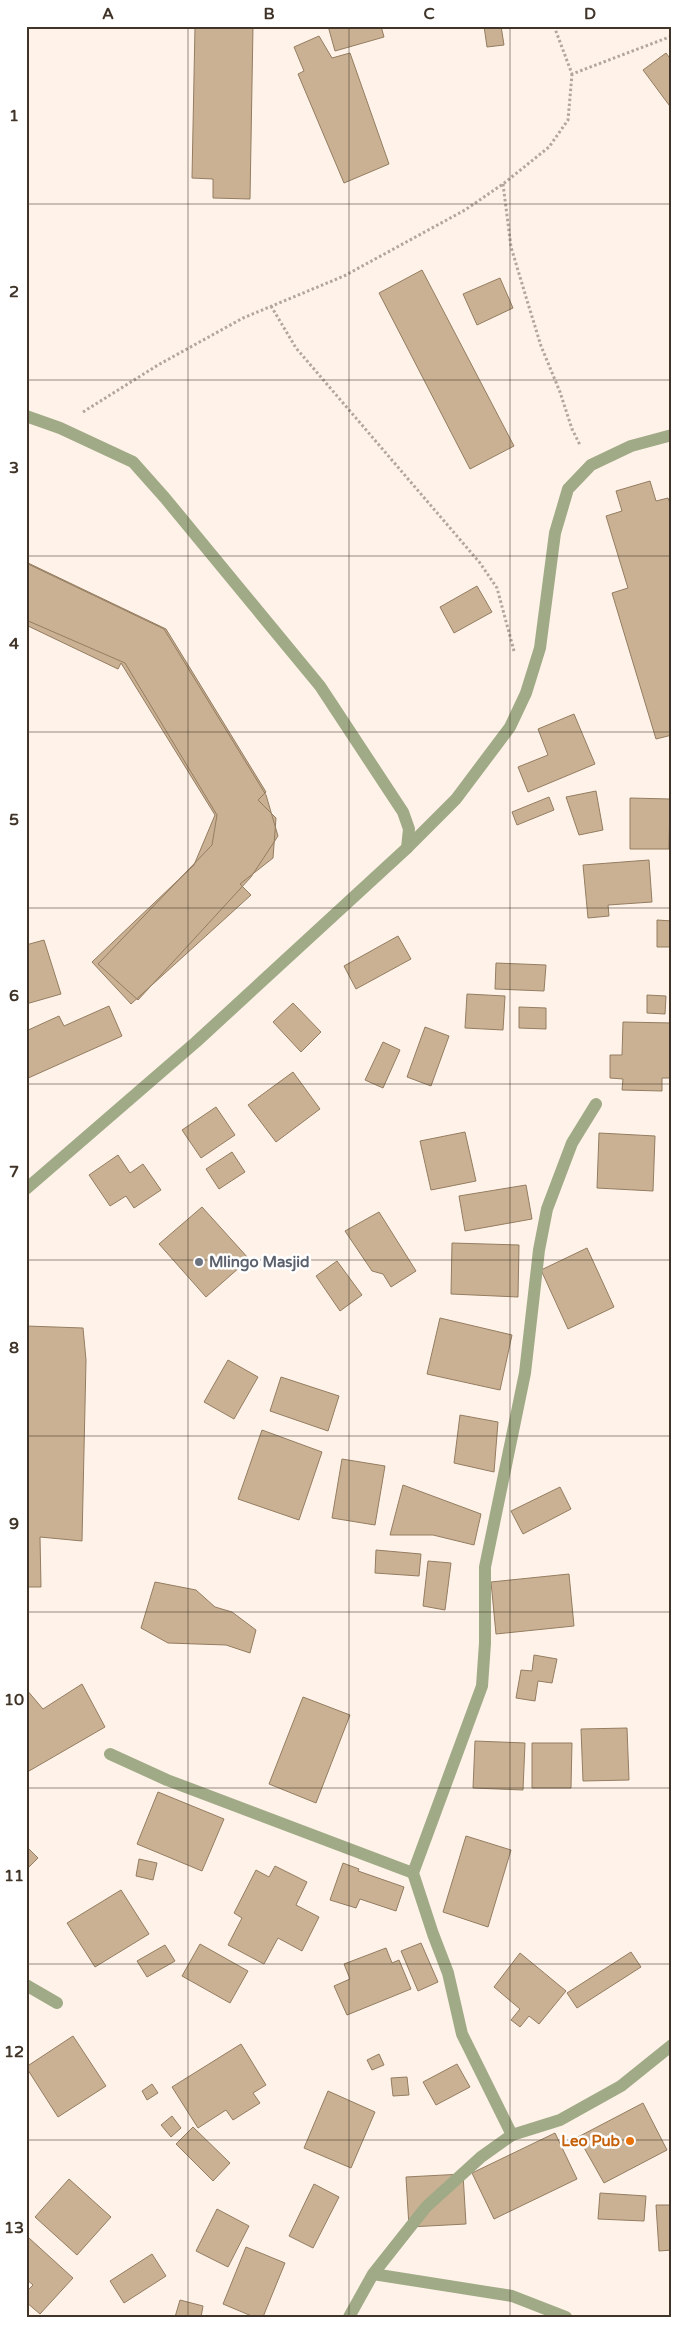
<svg xmlns="http://www.w3.org/2000/svg" width="698" height="2343" font-family="'Varela Round',sans-serif">
<style>
.building{fill:#cab194;stroke:#947d61}
.lines{fill:none;stroke-linecap:round;stroke-linejoin:round}
.path{stroke:#b3a79c;stroke-width:3;stroke-dasharray:2.5 2.5;stroke-linecap:butt}
.service{stroke:#a0aa87;stroke-width:12}
.minor{stroke:#a0aa87;stroke-width:12}
.grid{fill:none;stroke:#403429;stroke-width:1;stroke-opacity:0.55}
.worship-dot{fill:#6b7280;stroke:#fff;stroke-width:2}
.food-dot{fill:#e8710a;stroke:#fff;stroke-width:2}
.labels{text-anchor:middle;dominant-baseline:central;stroke-width:5;stroke-linejoin:round;paint-order:stroke}
.worship-label{font-size:15px;font-weight:bold;fill:#5b616d;stroke:#fff;text-anchor:start}
.food-label{font-size:15px;font-weight:bold;fill:#c56008;stroke:#fff;text-anchor:end}
.neatline{fill:none;stroke:#403429;stroke-width:2}
.grid-label{font-size:16px;text-anchor:middle;font-weight:bold;fill:#403429}
</style>
<rect width="100%" height="100%" fill="#fff2e8"/>
<path class="building" d="M 195,26 L 253,26 L 250,199 L 213,198 L 213,179 L 192,178 Z
M 328,26 L 381,26 L 384,37 L 335,51 Z
M 484,26 L 501,26 L 504,45 L 487,47 Z
M 319,36 L 332,58 L 350,53 L 389,164 L 344,183 L 298,74 L 304,71 L 294,47 Z
M 666,53 L 672,61 L 672,109 L 643,70 Z
M 422,270 L 514,446 L 470,469 L 379,293 Z
M 500,278 L 513,308 L 477,325 L 463,294 Z
M 650,481 L 656,501 L 668,498 L 672,508 L 672,735 L 656,739 L 612,593 L 628,588 L 606,516 L 622,511 L 616,491 Z
M 26,562 L 166,629 L 266,792 L 258,800 L 276,818 L 273,858 L 240,884 L 251,895 L 131,1004 L 92,962 L 194,865 L 215,815 L 121,663 L 118,669 L 26,625 Z
M 26,563 L 164,629 L 266,795 L 278,836 L 251,877 L 138,1000 L 98,964 L 212,845 L 217,815 L 125,663 L 26,620 Z
M 477,586 L 492,612 L 454,633 L 440,607 Z
M 574,714 L 595,764 L 528,792 L 518,767 L 548,755 L 538,729 Z
M 596,791 L 603,830 L 579,835 L 566,797 Z
M 549,797 L 554,810 L 517,825 L 512,812 Z
M 630,798 L 670,799 L 669,849 L 630,849 Z
M 649,860 L 652,902 L 608,905 L 609,916 L 588,918 L 583,865 Z
M 657,920 L 672,921 L 672,947 L 657,947 Z
M 398,936 L 411,959 L 356,989 L 344,966 Z
M 44,940 L 61,994 L 26,1004 L 26,945 Z
M 496,963 L 546,965 L 544,991 L 495,989 Z
M 467,994 L 505,996 L 503,1030 L 465,1028 Z
M 647,995 L 666,996 L 665,1014 L 647,1013 Z
M 293,1003 L 321,1032 L 301,1052 L 273,1022 Z
M 109,1006 L 122,1036 L 26,1079 L 26,1031 L 59,1016 L 64,1026 Z
M 519,1007 L 546,1008 L 546,1029 L 519,1028 Z
M 623,1022 L 672,1023 L 672,1078 L 662,1078 L 662,1091 L 622,1090 L 623,1079 L 610,1078 L 610,1055 L 622,1055 Z
M 425,1027 L 449,1036 L 431,1086 L 407,1077 Z
M 383,1042 L 400,1050 L 383,1088 L 365,1080 Z
M 293,1072 L 320,1109 L 276,1142 L 248,1105 Z
M 216,1107 L 235,1135 L 201,1158 L 182,1130 Z
M 465,1132 L 476,1181 L 431,1190 L 420,1141 Z
M 599,1133 L 655,1136 L 653,1191 L 597,1188 Z
M 232,1152 L 245,1172 L 219,1189 L 206,1169 Z
M 118,1155 L 130,1173 L 143,1164 L 161,1190 L 134,1208 L 126,1196 L 110,1206 L 89,1175 Z
M 526,1185 L 532,1219 L 465,1231 L 459,1196 Z
M 202,1207 L 249,1259 L 206,1297 L 159,1244 Z
M 379,1212 L 416,1271 L 391,1287 L 383,1274 L 372,1271 L 345,1231 Z
M 452,1243 L 519,1245 L 518,1297 L 451,1294 Z
M 587,1248 L 614,1307 L 568,1329 L 541,1270 Z
M 337,1261 L 362,1295 L 340,1311 L 316,1276 Z
M 440,1318 L 512,1335 L 500,1390 L 427,1374 Z
M 26,1326 L 83,1328 L 86,1360 L 82,1541 L 40,1537 L 41,1587 L 26,1587 Z
M 228,1360 L 258,1377 L 234,1419 L 204,1402 Z
M 281,1377 L 339,1396 L 328,1431 L 270,1411 Z
M 460,1415 L 498,1422 L 494,1472 L 454,1463 Z
M 262,1430 L 322,1452 L 299,1520 L 238,1499 Z
M 342,1459 L 385,1466 L 375,1525 L 332,1518 Z
M 403,1485 L 481,1514 L 474,1545 L 433,1535 L 390,1535 Z
M 560,1487 L 571,1509 L 523,1534 L 511,1511 Z
M 376,1550 L 421,1554 L 419,1576 L 375,1573 Z
M 428,1561 L 451,1563 L 445,1610 L 423,1606 Z
M 569,1574 L 574,1626 L 496,1634 L 491,1582 Z
M 155,1582 L 196,1590 L 215,1607 L 232,1612 L 256,1630 L 250,1653 L 226,1645 L 168,1643 L 141,1628 Z
M 534,1655 L 557,1659 L 552,1683 L 538,1681 L 535,1701 L 516,1698 L 521,1670 L 532,1671 Z
M 82,1684 L 105,1727 L 29,1771 L 26,1767 L 26,1689 L 43,1709 Z
M 303,1697 L 350,1715 L 316,1803 L 269,1784 Z
M 627,1728 L 629,1780 L 583,1781 L 581,1729 Z
M 475,1741 L 525,1743 L 523,1790 L 473,1788 Z
M 532,1743 L 572,1743 L 571,1788 L 532,1788 Z
M 158,1792 L 224,1819 L 202,1871 L 137,1844 Z
M 466,1836 L 511,1850 L 488,1927 L 443,1912 Z
M 26,1846 L 38,1858 L 26,1870 Z
M 139,1859 L 157,1863 L 153,1880 L 136,1876 Z
M 343,1863 L 359,1869 L 358,1871 L 404,1887 L 396,1911 L 360,1899 L 356,1908 L 330,1900 Z
M 275,1866 L 307,1882 L 296,1905 L 319,1917 L 302,1951 L 278,1938 L 264,1964 L 228,1945 L 242,1918 L 234,1913 L 256,1870 L 269,1877 Z
M 121,1890 L 149,1934 L 95,1967 L 67,1923 Z
M 421,1943 L 438,1982 L 418,1991 L 401,1951 Z
M 200,1944 L 248,1971 L 230,2003 L 182,1976 Z
M 165,1945 L 175,1961 L 147,1977 L 137,1961 Z
M 386,1948 L 392,1963 L 399,1960 L 411,1989 L 347,2015 L 334,1986 L 350,1979 L 344,1964 Z
M 631,1952 L 641,1967 L 577,2008 L 567,1993 Z
M 520,1953 L 566,1991 L 539,2024 L 529,2016 L 520,2027 L 511,2020 L 520,2009 L 494,1987 Z
M 73,2036 L 106,2086 L 58,2117 L 26,2067 Z
M 241,2044 L 266,2085 L 253,2093 L 260,2103 L 233,2120 L 226,2110 L 198,2128 L 172,2087 Z
M 379,2054 L 384,2065 L 372,2070 L 367,2060 Z
M 457,2064 L 470,2087 L 436,2105 L 423,2082 Z
M 407,2077 L 409,2095 L 393,2096 L 391,2078 Z
M 152,2084 L 158,2093 L 147,2100 L 142,2091 Z
M 328,2091 L 375,2112 L 351,2168 L 304,2148 Z
M 643,2103 L 667,2150 L 604,2183 L 578,2137 Z
M 172,2116 L 181,2128 L 171,2137 L 161,2125 Z
M 193,2127 L 230,2163 L 213,2181 L 176,2144 Z
M 555,2133 L 577,2179 L 494,2219 L 472,2173 Z
M 463,2174 L 466,2224 L 409,2227 L 406,2177 Z
M 69,2179 L 111,2217 L 77,2255 L 35,2217 Z
M 314,2184 L 339,2197 L 313,2248 L 289,2236 Z
M 600,2193 L 646,2196 L 644,2221 L 598,2219 Z
M 656,2205 L 672,2205 L 672,2250 L 659,2251 Z
M 217,2209 L 249,2226 L 228,2267 L 196,2251 Z
M 29,2238 L 73,2278 L 40,2314 L 26,2302 L 26,2292 L 33,2285 L 26,2279 L 26,2241 Z
M 246,2247 L 285,2263 L 263,2317 L 254,2317 L 223,2304 Z
M 152,2254 L 166,2276 L 124,2303 L 110,2281 Z
M 180,2300 L 203,2306 L 201,2317 L 175,2317 Z"/>
<g class="lines">
<path class="path" d="M 554,26 L 572,74 L 672,36
M 503,184 L 511,247 L 526,297 L 541,346 L 560,392 L 572,429 L 580,445
M 271,306 L 296,348 L 480,563 L 497,588 L 514,651
M 83,412 L 158,365 L 243,318 L 344,276 L 465,210 L 503,184 L 549,147 L 568,120 L 572,74"/>
<path class="service" d="M 26,416 L 60,428 L 133,462 L 165,498 L 320,686 L 403,812 L 409,829 L 407,848 L 196,1042 L 26,1189"/>
<path class="minor" d="M 407,848 L 456,799 L 510,727 L 526,693 L 540,648 L 555,533 L 568,489 L 591,465 L 631,446 L 672,435
M 110,1754 L 167,1780 L 413,1873
M 26,1985 L 57,2003
M 512,2135 L 462,2034 L 448,1973 L 433,1934 L 413,1873 L 482,1686 L 485,1643 L 485,1567 L 525,1373 L 539,1250 L 547,1209 L 572,1143 L 596,1104
M 373,2274 L 512,2296 L 566,2317
M 349,2317 L 373,2274 L 426,2207 L 481,2157 L 512,2135 L 560,2120 L 621,2086 L 672,2045"/>
</g>
<path class="grid" d="M 188,26 L 188,2317M 349,26 L 349,2317M 510,26 L 510,2317M 26,204 L 672,204M 26,380 L 672,380M 26,556 L 672,556M 26,732 L 672,732M 26,908 L 672,908M 26,1084 L 672,1084M 26,1260 L 672,1260M 26,1436 L 672,1436M 26,1612 L 672,1612M 26,1788 L 672,1788M 26,1964 L 672,1964M 26,2140 L 672,2140"/>
<circle class="worship-dot" cx="199" cy="1262" r="5"/>
<circle class="food-dot" cx="630" cy="2141" r="5"/>
<g class="labels">
<g class="worship-label">
<text x="209" y="1262">Mlingo Masjid</text>
</g>
<g class="food-label">
<text x="620" y="2141">Leo Pub</text>
</g>
</g>
<rect width="698" height="2343" fill="none" stroke="#ffffff" stroke-width="55"/>
<rect x="28" y="28" width="642" height="2288" class="neatline"/>
<g class="grid-label">
<text x="108" y="19">A</text>
<text x="269" y="19">B</text>
<text x="429" y="19">C</text>
<text x="590" y="19">D</text>
<text x="14" y="121">1</text>
<text x="14" y="297">2</text>
<text x="14" y="473">3</text>
<text x="14" y="649">4</text>
<text x="14" y="825">5</text>
<text x="14" y="1001">6</text>
<text x="14" y="1177">7</text>
<text x="14" y="1353">8</text>
<text x="14" y="1529">9</text>
<text x="14" y="1705">10</text>
<text x="14" y="1881">11</text>
<text x="14" y="2057">12</text>
<text x="14" y="2233">13</text>
</g>
</svg>
